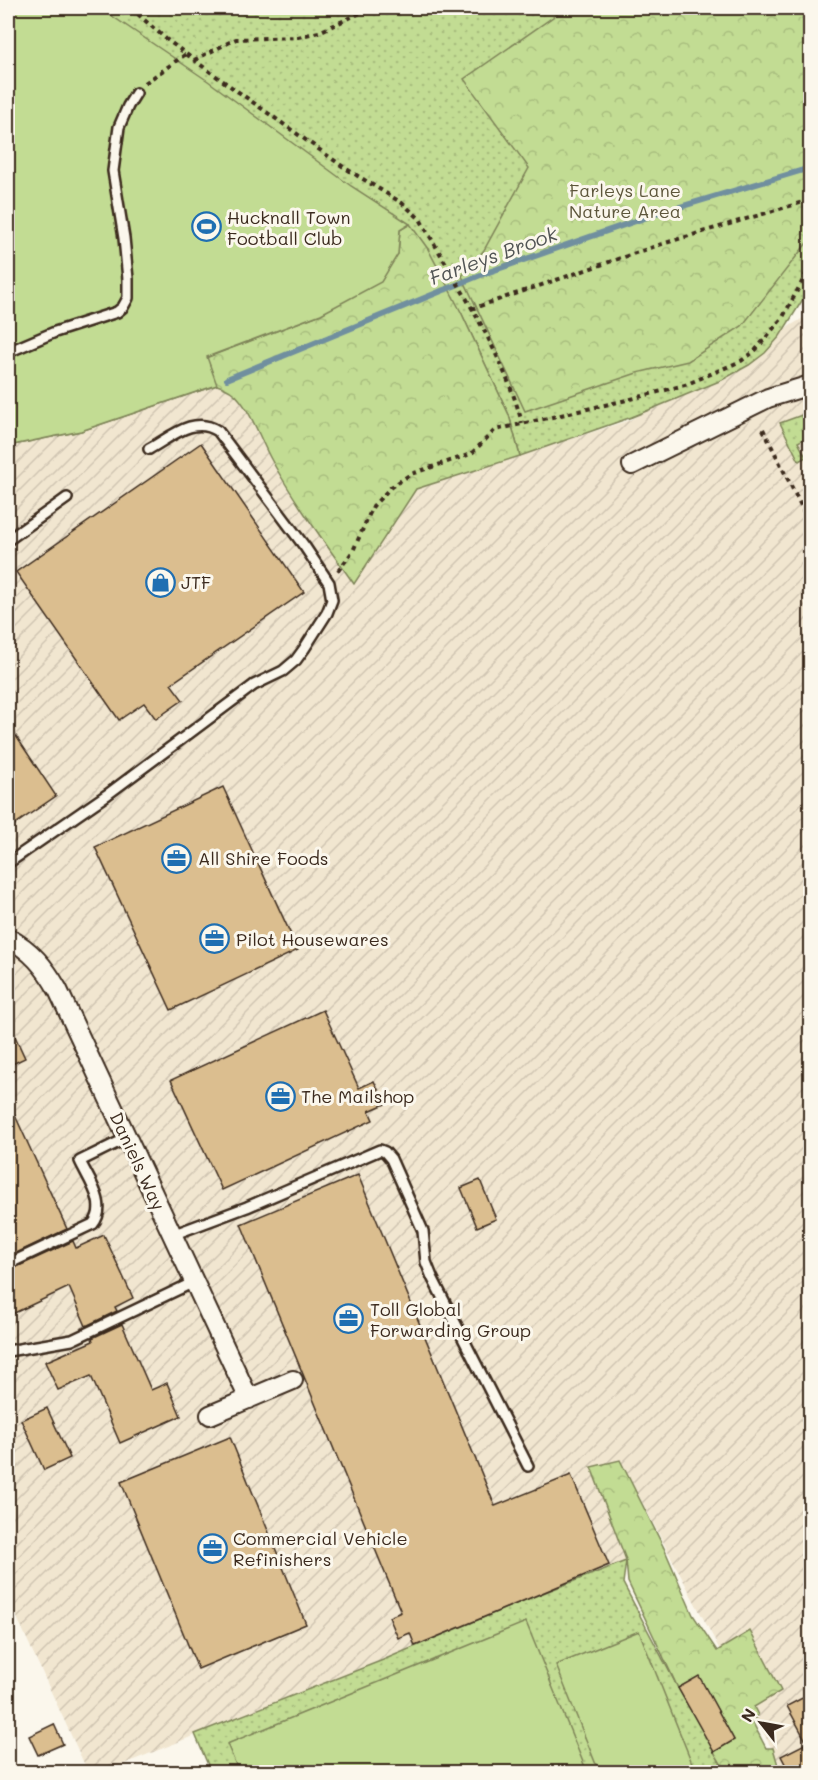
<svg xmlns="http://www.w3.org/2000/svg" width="818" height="1780" font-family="Mali,sans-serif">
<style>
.industrial{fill:url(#industrial-furrows)}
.grass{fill:url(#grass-dots);stroke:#7e8358;stroke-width:1.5}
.forest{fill:url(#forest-crowns);stroke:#7e8358;stroke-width:1.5}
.pitch{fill:#c2dc93;stroke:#7e8358;stroke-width:1.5}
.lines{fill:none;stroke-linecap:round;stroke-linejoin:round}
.stream{stroke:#708f9f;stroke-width:6}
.building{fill:#dbbe8f;stroke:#3b2a1e;stroke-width:1.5}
.lane-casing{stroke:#3b2a1e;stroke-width:14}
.street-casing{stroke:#3b2a1e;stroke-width:22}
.path{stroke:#3b2a1e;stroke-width:4;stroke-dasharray:4.5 4.5;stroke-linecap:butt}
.lane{stroke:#fbf7ec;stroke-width:9}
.street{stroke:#fbf7ec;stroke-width:18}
.labels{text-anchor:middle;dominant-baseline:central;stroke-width:6;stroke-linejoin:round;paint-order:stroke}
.park-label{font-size:18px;fill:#5d563b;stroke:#fbf7ec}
.poi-label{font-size:18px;fill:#3b2a1e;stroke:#fbf7ec;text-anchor:start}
.street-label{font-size:18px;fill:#3b2a1e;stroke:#fbf7ec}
.water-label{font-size:20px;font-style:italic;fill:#515454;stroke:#fbf7ec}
</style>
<defs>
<pattern id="industrial-furrows" width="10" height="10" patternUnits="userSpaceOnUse" patternTransform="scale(1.5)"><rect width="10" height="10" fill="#f1e6d0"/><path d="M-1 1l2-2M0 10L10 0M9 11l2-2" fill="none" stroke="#d0c5b2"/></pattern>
<pattern id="grass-dots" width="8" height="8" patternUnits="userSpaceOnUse" patternTransform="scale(1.5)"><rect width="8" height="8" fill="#c2dc93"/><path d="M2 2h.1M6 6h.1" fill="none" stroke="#a8bd7e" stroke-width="1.8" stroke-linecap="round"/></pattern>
<pattern id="forest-crowns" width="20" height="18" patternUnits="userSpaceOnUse" patternTransform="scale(1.5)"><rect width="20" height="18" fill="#c2dc93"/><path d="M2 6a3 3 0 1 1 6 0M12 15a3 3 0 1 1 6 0" fill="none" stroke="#a8bd7e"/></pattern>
</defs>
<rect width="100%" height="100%" fill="#fbf7ec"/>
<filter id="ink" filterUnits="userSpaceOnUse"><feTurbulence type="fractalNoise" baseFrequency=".0167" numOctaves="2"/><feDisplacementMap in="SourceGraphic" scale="12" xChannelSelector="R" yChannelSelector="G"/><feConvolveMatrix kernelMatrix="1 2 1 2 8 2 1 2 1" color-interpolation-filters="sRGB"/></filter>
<g filter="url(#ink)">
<path class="industrial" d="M 810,314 L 810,1772 L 784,1772 L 620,1460 L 591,1467 L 626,1561 L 104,1772 L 88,1772 L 8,1598 L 8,446 L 81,431 L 218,385 L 228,388 L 238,396 L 246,408 L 272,461 L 298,504 L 354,584 L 416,489 L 630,420 Z"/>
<path class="grass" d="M 55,8 L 810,8 L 810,288 L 780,336 L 765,353 L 749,365 L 722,380 L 632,417 L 520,456 L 509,415 L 461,312 L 8,367 Z
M 810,412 L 810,436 L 798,442 L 806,457 L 799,461 L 780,423 Z
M 626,1561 L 623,1583 L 678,1688 L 726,1772 L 211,1772 L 195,1734 L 383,1660 L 530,1598 Z"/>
<path class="forest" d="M 566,8 L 810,8 L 810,239 L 742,326 L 688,361 L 637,373 L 525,411 L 462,276 L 484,250 L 529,168 L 464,79 Z
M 410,224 L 428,249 L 461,312 L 509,415 L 520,456 L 416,489 L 354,584 C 326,544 296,504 272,461 C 261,442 254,417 240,400 C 234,392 227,388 217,385 L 81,431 L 8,446 L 8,427 L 140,383 L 321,314 L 398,254 L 400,230 Z
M 620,1460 L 664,1548 L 693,1615 L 717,1651 L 750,1631 L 781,1691 L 754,1707 L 758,1715 L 752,1721 L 766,1748 L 773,1748 L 780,1772 L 726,1772 L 714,1752 L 734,1740 L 699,1677 L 678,1688 L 628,1582 L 626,1560 L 591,1467 Z"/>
<path class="pitch" d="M 8,8 L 100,8 L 208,81 L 351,186 L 410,224 L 400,230 L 398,254 L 381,282 L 321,314 L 207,357 L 217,385 L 81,431 L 8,446 Z
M 526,1622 L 587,1772 L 239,1772 L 227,1744 Z
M 639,1631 L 694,1768 L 682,1772 L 599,1772 L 556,1665 Z"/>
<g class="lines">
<path class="stream" d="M 227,379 L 483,274 L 653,215 L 810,168"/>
</g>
<path class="building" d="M 201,443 L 304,592 L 171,684 L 183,700 L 156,719 L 144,703 L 119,720 L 16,572 Z
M 8,724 L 56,796 L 8,829 Z
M 223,787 L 298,950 L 171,1010 L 95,847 Z
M 323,1010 L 359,1088 L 374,1081 L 385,1104 L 369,1111 L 373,1120 L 222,1190 L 171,1080 Z
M 8,1021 L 25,1058 L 8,1066 Z
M 8,1100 L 67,1229 L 8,1257 Z
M 358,1175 L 495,1506 L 571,1475 L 609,1565 L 415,1646 L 410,1633 L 398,1638 L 389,1617 L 401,1612 L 241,1224 Z
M 480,1180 L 496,1219 L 477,1227 L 461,1188 Z
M 104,1235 L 133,1298 L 115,1307 L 117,1311 L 86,1326 L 69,1287 L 8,1316 L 8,1271 L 73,1241 L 76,1248 Z
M 122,1324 L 151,1390 L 167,1383 L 181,1416 L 120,1443 L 91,1376 L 58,1390 L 45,1362 L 93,1341 L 92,1338 Z
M 47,1408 L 70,1458 L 44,1470 L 21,1420 Z
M 230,1437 L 306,1624 L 198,1669 L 121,1482 Z
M 699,1676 L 734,1740 L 714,1752 L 678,1688 Z
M 810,1694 L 810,1773 L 790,1773 L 781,1756 L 807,1743 L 787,1706 Z
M 54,1724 L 63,1744 L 38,1755 L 29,1736 Z"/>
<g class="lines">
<defs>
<path id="lane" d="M 8,352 L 55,332 L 117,312 L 123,307 L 128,298 L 128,279 L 124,238 L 113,171 L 119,127 L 128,106 L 136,93
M 8,540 L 67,498
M 8,863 L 108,794 L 254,685 L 283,671 L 296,660 L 304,649 L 327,613 L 332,600 L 329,583 L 305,547 L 218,431 C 194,415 171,437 149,449
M 172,1235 L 247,1207 L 380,1150 L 385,1152 L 391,1159 L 423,1231 L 426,1262 L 432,1277 L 528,1466
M 8,1264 L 93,1224 C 109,1205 88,1179 80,1161 L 127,1138
M 8,1351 L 72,1340 L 194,1282"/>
<path id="street" d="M 632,465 L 768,398 L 810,385
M 8,938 C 31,950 45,967 58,990 L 249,1399
M 210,1415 L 293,1380"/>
</defs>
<use href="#lane" class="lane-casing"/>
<use href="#street" class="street-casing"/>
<path class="path" d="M 131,8 L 166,39 L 209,71 L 345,168 L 402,203 L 420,219 C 455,281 504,353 522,423
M 194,60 L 236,39 L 298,37 L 319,32 L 371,8
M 145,83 L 186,54
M 471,309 L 662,244 L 810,200
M 763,429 L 810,524
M 338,571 L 353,551 L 373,506 L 391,487 L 411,474 L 471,454 L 495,430 L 627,400 L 685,385 L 741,361 L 754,352 L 783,317 L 810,267"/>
<use href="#lane" class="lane"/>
<use href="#street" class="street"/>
</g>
</g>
<defs>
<symbol id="stadium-ring" viewBox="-11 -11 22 22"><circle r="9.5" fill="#fbf7ec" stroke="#1f6fb2" stroke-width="1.5"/><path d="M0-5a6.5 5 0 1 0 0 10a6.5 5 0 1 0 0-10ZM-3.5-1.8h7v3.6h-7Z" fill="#1f6fb2"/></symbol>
<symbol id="shop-ring" viewBox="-11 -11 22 22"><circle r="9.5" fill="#fbf7ec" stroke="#1f6fb2" stroke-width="1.5"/><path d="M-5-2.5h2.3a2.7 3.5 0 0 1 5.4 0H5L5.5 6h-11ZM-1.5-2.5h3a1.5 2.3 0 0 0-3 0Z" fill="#1f6fb2"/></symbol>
<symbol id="office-ring" viewBox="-11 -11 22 22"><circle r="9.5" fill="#fbf7ec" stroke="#1f6fb2" stroke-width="1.5"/><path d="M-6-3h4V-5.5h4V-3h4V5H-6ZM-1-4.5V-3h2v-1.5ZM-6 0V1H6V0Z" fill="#1f6fb2"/></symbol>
</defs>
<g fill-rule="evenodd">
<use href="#stadium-ring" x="190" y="210" width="33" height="33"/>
<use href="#shop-ring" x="144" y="566" width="33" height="33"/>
<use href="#office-ring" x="160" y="842" width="33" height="33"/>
<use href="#office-ring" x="198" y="922" width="33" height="33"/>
<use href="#office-ring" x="264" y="1080" width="33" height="33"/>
<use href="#office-ring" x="332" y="1302" width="33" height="33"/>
<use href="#office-ring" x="196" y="1532" width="33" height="33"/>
</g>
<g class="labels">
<g class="park-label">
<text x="625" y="190">Farleys Lane<tspan x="625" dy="21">Nature Area</tspan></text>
</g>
<g class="poi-label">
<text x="227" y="217">Hucknall Town<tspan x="227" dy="21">Football Club</tspan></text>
<text x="181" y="582">JTF</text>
<text x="198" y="858">All Shire Foods</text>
<text x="236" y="939">Pilot Housewares</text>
<text x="301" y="1096">The Mailshop</text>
<text x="370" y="1309">Toll Global<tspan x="370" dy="21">Forwarding Group</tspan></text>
<text x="233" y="1538">Commercial Vehicle<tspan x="233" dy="21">Refinishers</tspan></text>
</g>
<g class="street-label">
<text transform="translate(138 1161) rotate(65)">Daniels Way</text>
</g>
<g class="water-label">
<text transform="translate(493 255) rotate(-20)">Farleys Brook</text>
</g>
</g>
<rect width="818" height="1780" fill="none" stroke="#fbf7ec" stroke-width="30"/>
<rect x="15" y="15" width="788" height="1750" fill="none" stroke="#3b2a1e" stroke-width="2" filter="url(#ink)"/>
<g transform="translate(761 1723) rotate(301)" stroke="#fbf7ec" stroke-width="4.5" paint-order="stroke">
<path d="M0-4.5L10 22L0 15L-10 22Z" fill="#3b2a1e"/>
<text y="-9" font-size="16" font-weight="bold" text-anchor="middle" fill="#3b2a1e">N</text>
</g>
</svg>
